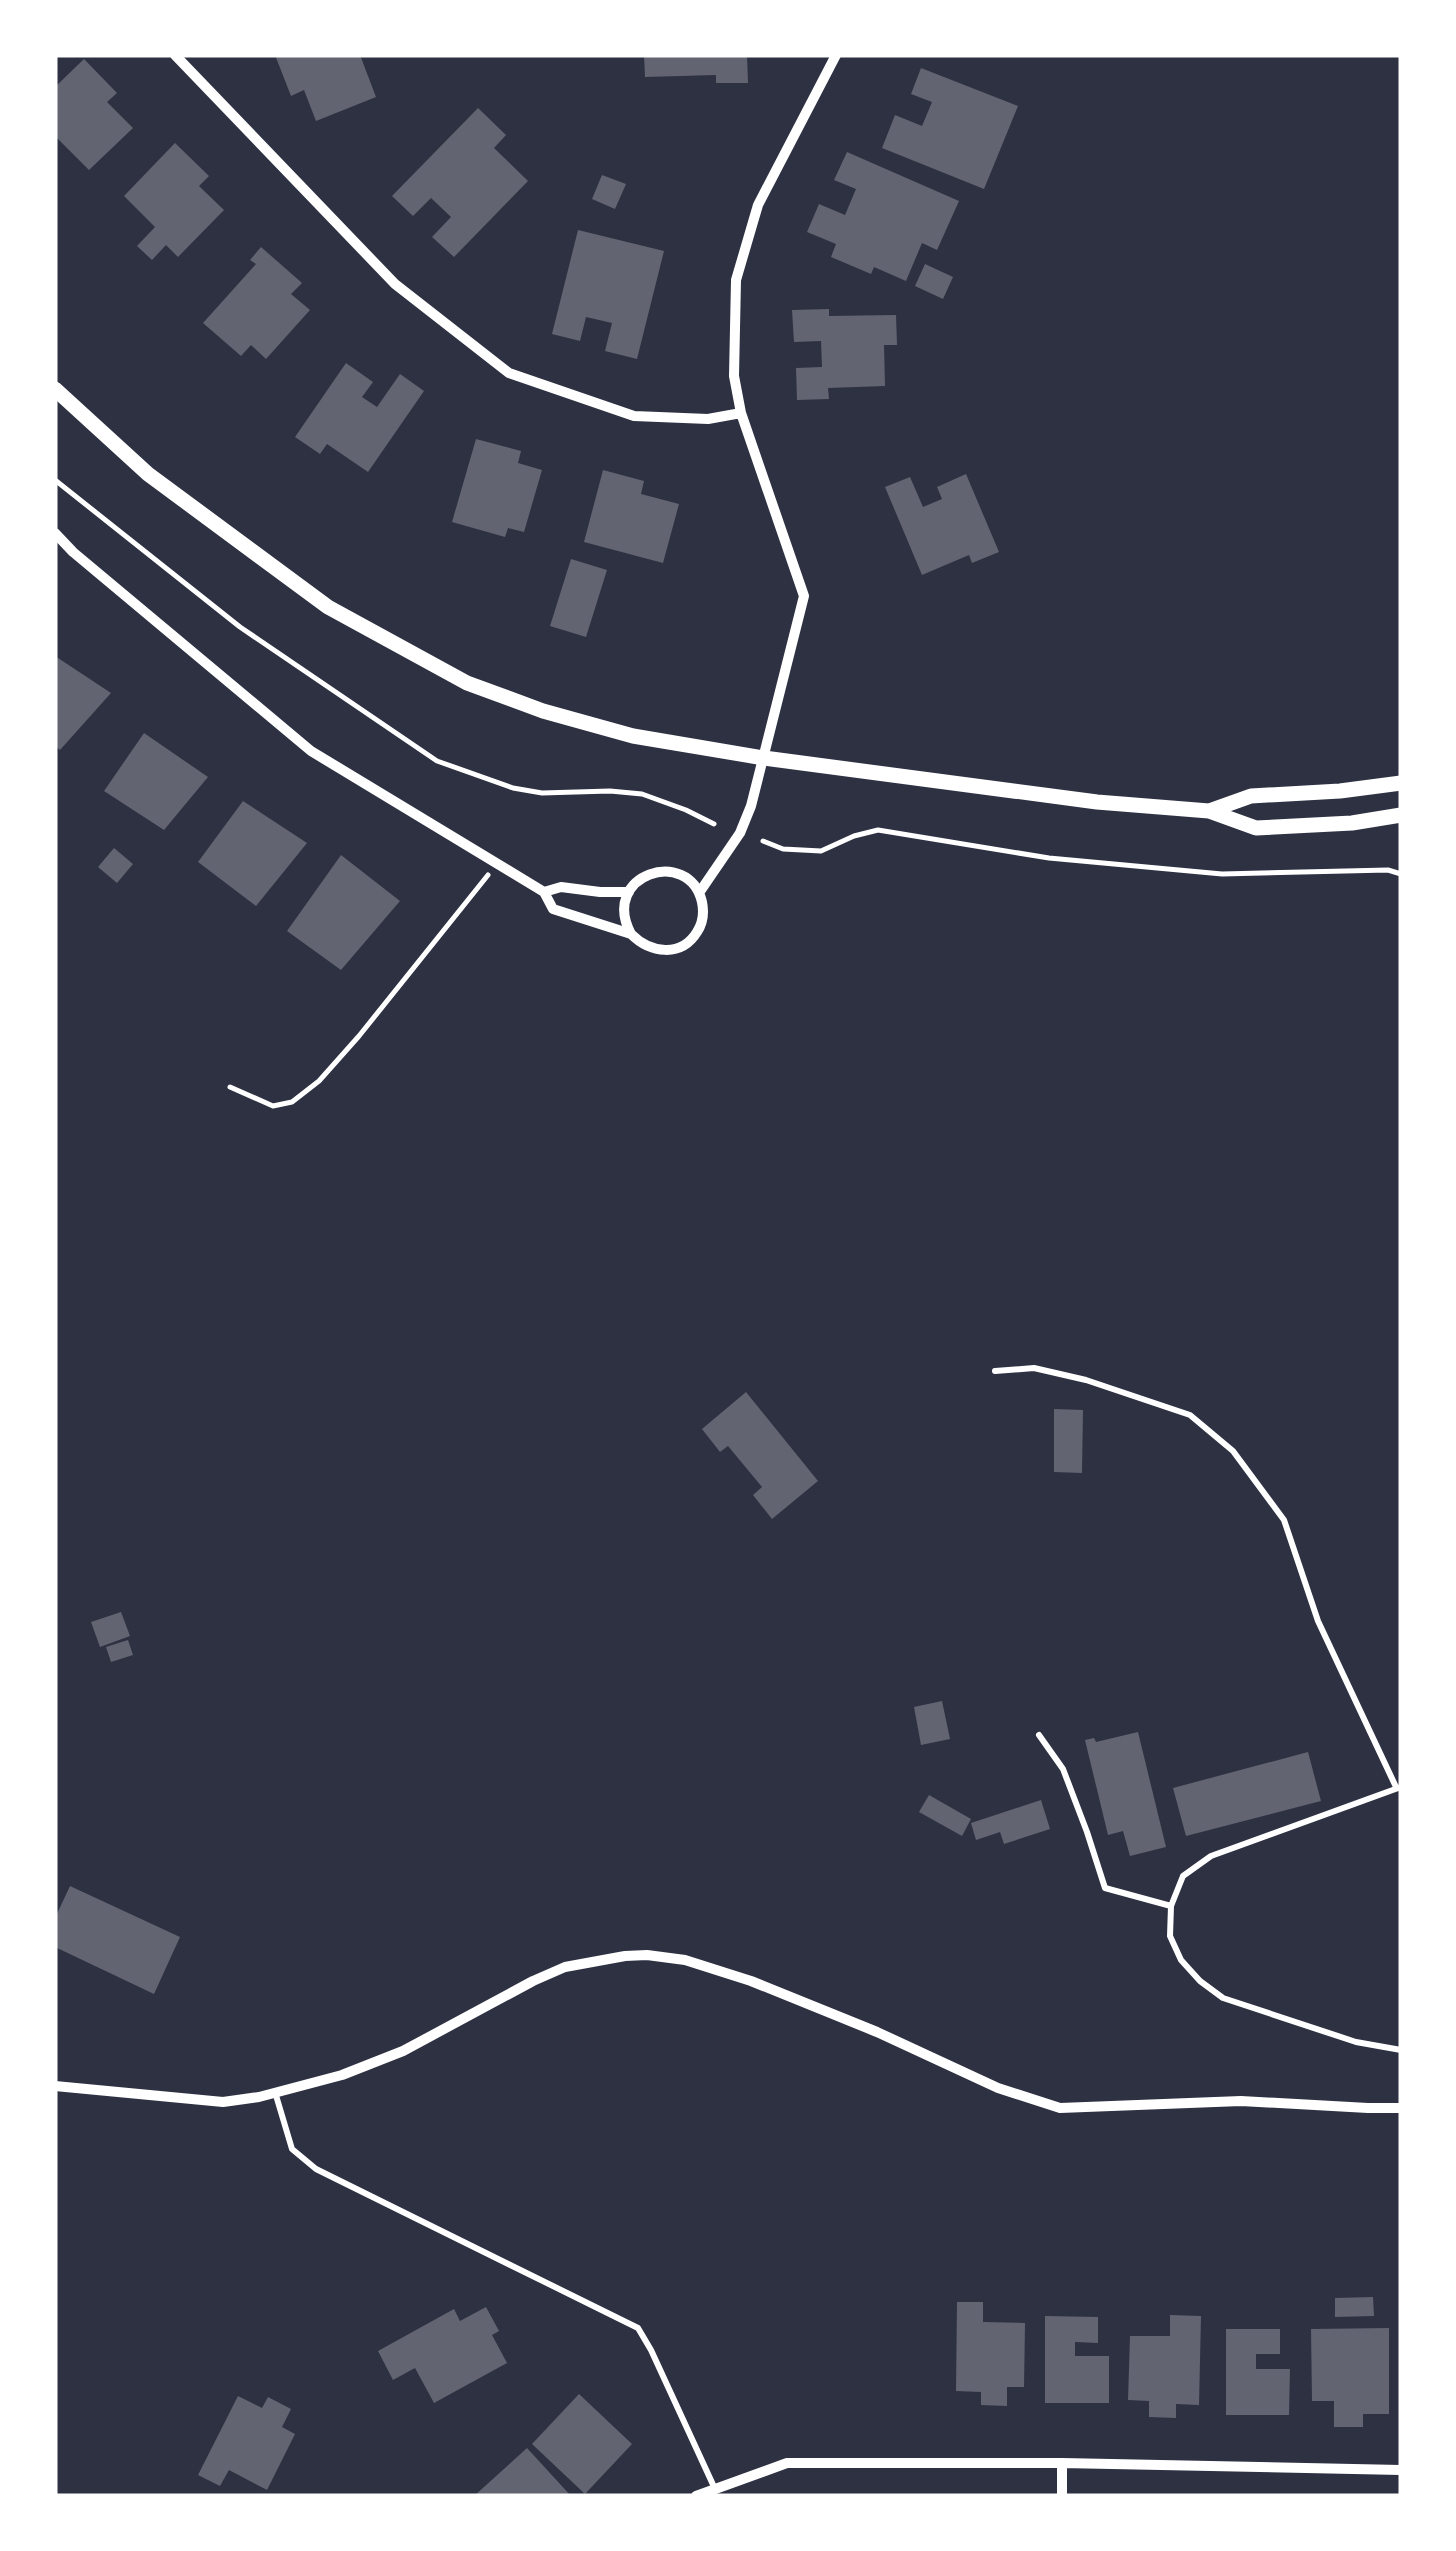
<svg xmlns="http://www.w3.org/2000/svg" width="1456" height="2551" font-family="Commissioner,sans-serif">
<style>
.building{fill:#626471}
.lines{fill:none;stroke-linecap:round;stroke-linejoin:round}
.path{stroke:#fff;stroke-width:5}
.service{stroke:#fff;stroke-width:6}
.minor{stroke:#fff;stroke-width:10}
.tertiary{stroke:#fff;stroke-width:15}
</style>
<rect width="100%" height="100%" fill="#2d3142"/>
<path class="building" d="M 275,55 L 360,55 L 376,97 L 316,121 L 304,90 L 291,96 Z
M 644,55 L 747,55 L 748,83 L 716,83 L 716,75 L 645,77 Z
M 84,59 L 117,93 L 107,102 L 133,128 L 89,170 L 55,136 L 55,87 Z
M 921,68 L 1018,106 L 984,189 L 882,148 L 895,115 L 922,126 L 932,102 L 911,94 Z
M 478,108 L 506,135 L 494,148 L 528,181 L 454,257 L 432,237 L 451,217 L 431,198 L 413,216 L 392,196 Z
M 175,143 L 209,176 L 199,186 L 224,210 L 178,257 L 166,245 L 152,260 L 137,246 L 155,227 L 124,196 Z
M 847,152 L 959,201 L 937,250 L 922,243 L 906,281 L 874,267 L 871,274 L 831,257 L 836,244 L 807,232 L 819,204 L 845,215 L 856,189 L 834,180 Z
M 602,175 L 626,184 L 615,209 L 592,199 Z
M 578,230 L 664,251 L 637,359 L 605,351 L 612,323 L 586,317 L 580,341 L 552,334 Z
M 261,247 L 302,283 L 291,294 L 310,310 L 266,359 L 251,345 L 241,356 L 203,323 L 256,264 L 250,260 Z
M 925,264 L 953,277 L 943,299 L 915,286 Z
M 829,309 L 829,316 L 896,315 L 897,345 L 884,345 L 885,386 L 828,388 L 829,399 L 797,400 L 796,368 L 822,367 L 821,341 L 794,342 L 792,310 Z
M 346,363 L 373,382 L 362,397 L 377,407 L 400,374 L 424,391 L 368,472 L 327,444 L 320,454 L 295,437 Z
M 476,439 L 521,451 L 518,463 L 542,470 L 524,532 L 508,528 L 505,537 L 452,522 Z
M 603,470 L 644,481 L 641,494 L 679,504 L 663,563 L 584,542 Z
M 966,474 L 999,552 L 972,563 L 969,555 L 922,575 L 885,487 L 910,477 L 923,507 L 942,499 L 937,487 Z
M 571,559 L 607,570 L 586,637 L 550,626 Z
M 55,656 L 111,693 L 60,750 L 55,746 Z
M 144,733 L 208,777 L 164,830 L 104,791 Z
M 243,801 L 307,843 L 256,906 L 198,862 Z
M 114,848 L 133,864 L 117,883 L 98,867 Z
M 341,855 L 400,901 L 341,970 L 287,931 Z
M 746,1392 L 818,1481 L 772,1519 L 753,1495 L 762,1487 L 728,1446 L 720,1452 L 702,1429 Z
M 1054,1409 L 1083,1410 L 1082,1473 L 1054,1472 Z
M 121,1612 L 130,1636 L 100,1647 L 91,1622 Z
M 128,1640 L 133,1655 L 111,1662 L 106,1647 Z
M 942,1701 L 950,1739 L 921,1745 L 914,1707 Z
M 1138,1732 L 1166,1847 L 1130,1856 L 1123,1831 L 1108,1835 L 1085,1740 L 1094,1738 L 1096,1742 Z
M 1308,1752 L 1321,1801 L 1186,1836 L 1173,1788 Z
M 929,1795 L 971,1819 L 962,1836 L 919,1812 Z
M 1041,1800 L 1050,1829 L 1004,1844 L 1000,1832 L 976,1840 L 971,1823 Z
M 70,1886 L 180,1937 L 154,1994 L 55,1947 L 55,1918 Z
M 1373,2297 L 1374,2316 L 1335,2317 L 1335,2298 Z
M 957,2302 L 983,2302 L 983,2322 L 1025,2323 L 1024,2387 L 1007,2387 L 1007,2406 L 981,2405 L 981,2392 L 956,2391 Z
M 486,2307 L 499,2331 L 492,2335 L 507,2363 L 434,2403 L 415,2368 L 393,2380 L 378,2351 L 454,2309 L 460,2321 Z
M 1170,2315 L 1201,2316 L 1199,2405 L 1176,2404 L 1176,2418 L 1149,2417 L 1149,2401 L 1128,2400 L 1130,2336 L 1170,2336 Z
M 1045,2316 L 1098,2317 L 1098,2343 L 1075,2342 L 1075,2356 L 1109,2356 L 1109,2403 L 1045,2403 Z
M 1389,2328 L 1389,2414 L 1363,2414 L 1363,2427 L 1334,2427 L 1334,2401 L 1312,2401 L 1311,2329 Z
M 1226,2329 L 1280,2329 L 1280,2354 L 1256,2354 L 1256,2369 L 1290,2369 L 1289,2415 L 1226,2415 Z
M 579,2394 L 632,2444 L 585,2494 L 532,2444 Z
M 238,2396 L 262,2408 L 268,2397 L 291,2409 L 282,2427 L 295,2434 L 267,2490 L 229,2470 L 220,2486 L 198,2475 Z
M 527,2448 L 571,2496 L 474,2496 Z"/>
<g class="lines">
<path class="path" d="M 55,480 L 240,627 L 437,761 L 513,788 L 542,793 L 610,791 L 642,794 L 686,810 L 714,824
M 763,841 L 783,849 L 821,851 L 854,836 L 878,830 L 1049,858 L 1222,874 L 1388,870 L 1401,874
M 230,1087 L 273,1106 L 292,1102 L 319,1081 L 359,1036 L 488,875"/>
<path class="service" d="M 995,1371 L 1034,1368 L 1086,1380 L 1190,1415 L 1233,1451 L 1284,1520 L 1318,1621 L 1396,1787
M 1039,1735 L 1063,1769 L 1087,1832 L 1105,1888 L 1171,1906
M 1401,1787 L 1211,1856 L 1183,1876 L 1171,1906 L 1170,1936 L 1181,1960 L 1200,1981 L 1223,1998 L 1356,2042 L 1401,2050
M 275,2092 L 292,2149 L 316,2169 L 638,2328 L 651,2350 L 715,2489"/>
<path class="minor" d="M 175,55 L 395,284 L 509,373 L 634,416 L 708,419 L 741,413
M 55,533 L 73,552 L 311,751 L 544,892 L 553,909 L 631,934 C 650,953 681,958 697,932 C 703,923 704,912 702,902 C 689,846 599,874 631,934
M 544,892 L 561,887 L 600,892 L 629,892
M 699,893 L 740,833 L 751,806 L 804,596 L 741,413 L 734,376 L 736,280 L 758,205 L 836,55
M 55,2086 L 223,2102 L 259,2097 L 342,2075 L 403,2051 L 533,1981 L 565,1967 L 625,1956 L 647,1955 L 685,1960 L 751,1981 L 877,2032 L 998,2088 L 1060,2108 L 1241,2101 L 1368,2108 L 1401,2108
M 696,2496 L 787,2463 L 1062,2463 L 1401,2470
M 1062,2496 L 1062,2463"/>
<path class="tertiary" d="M 55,389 L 148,474 L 328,607 L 467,683 L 543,711 L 633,736 L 764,758 L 1097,802 L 1209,811 L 1256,828 L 1352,823 L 1401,815
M 1209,811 L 1251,796 L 1340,791 L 1401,783"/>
</g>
<rect width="1456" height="2551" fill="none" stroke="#ffffff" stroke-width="115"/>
</svg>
